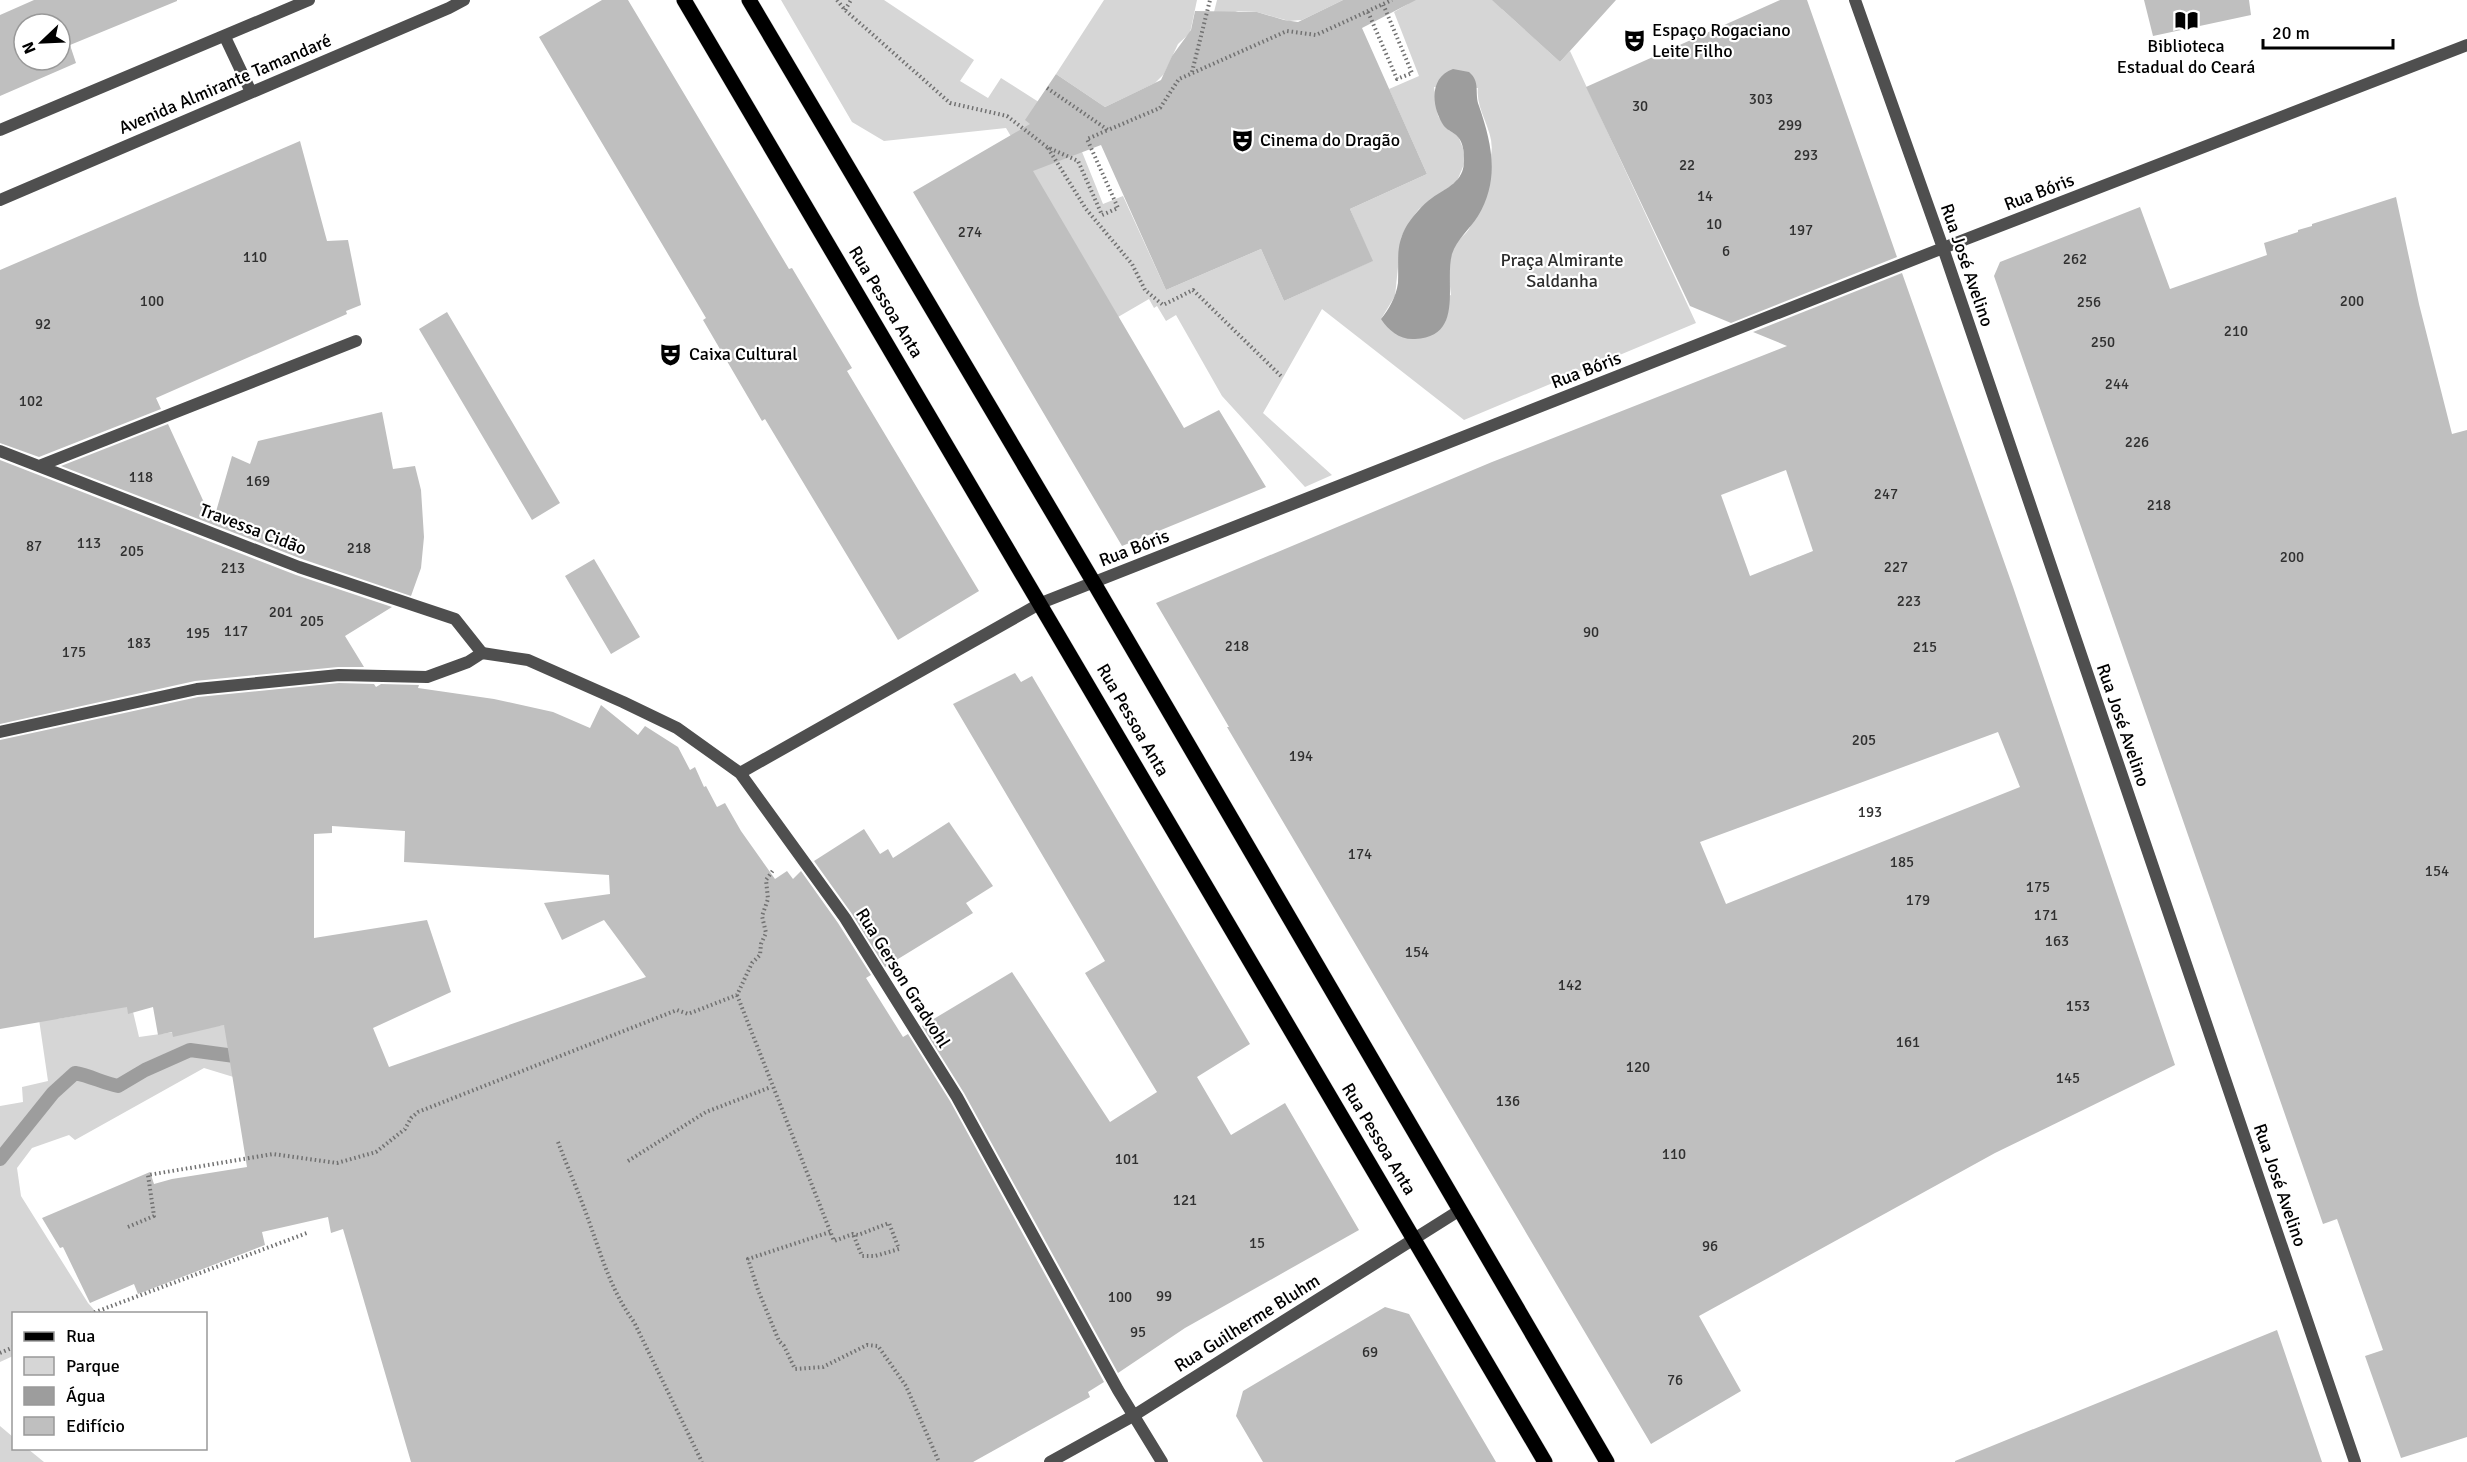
<svg xmlns="http://www.w3.org/2000/svg" width="2467" height="1462" font-family="Signika,sans-serif">
<style>
.green{fill:#d6d6d6;fill-rule:evenodd}
.water{fill:#9d9d9d}
.lines{fill:none;stroke-linecap:round;stroke-linejoin:round}
.stream{stroke:#9d9d9d;stroke-width:14}
.building{fill:#bfbfbf;fill-rule:evenodd}
.primary-casing{stroke:#dbdbdb;stroke-width:16}
.path{stroke:#717171;stroke-width:4;stroke-dasharray:1.5 3;stroke-linecap:butt}
.lane{stroke:#4f4f4f;stroke-width:12}
.street{stroke:#4f4f4f;stroke-width:12}
.primary{stroke:#000;stroke-width:15}
.labels{text-anchor:middle;dominant-baseline:central;stroke-width:4.5;stroke-linejoin:round;paint-order:stroke}
.number-label{font-size:15px;fill:#303030}
.poi-label{font-size:18px;fill:#000;stroke:#fff;text-anchor:start}
.street-label{font-size:18px;fill:#000;stroke:#fff}
.park-label{font-size:18px;fill:#2d2d2d;stroke:#fff}
</style>
<rect width="100%" height="100%" fill="#fff"/>
<path class="green" d="M 781,0 L 884,0 L 974,60 L 960,81 L 988,98 L 1001,78 L 1070,122 L 1103,204 L 1123,196 L 1166,290 L 1261,249 L 1284,301 L 1372,261 L 1350,209 L 1427,174 L 1389,89 L 1419,76 L 1394,12 L 1408,4 L 1407,0 L 1510,0 L 1502,9 L 1560,62 L 1570,51 L 1696,323 L 1464,420 L 1322,309 L 1263,413 L 1332,475 L 1305,487 L 1222,396 L 1176,315 L 1166,321 L 1157,306 L 1154,308 L 1149,299 L 1118,317 L 1006,128 L 884,141 L 852,122 ZM 1434,87 L 1478,88 C 1475,111 1496,132 1491,155 C 1488,177 1478,207 1470,227 C 1467,234 1459,238 1455,245 C 1447,260 1449,279 1451,295 L 1381,319 L 1395,296 L 1401,238 L 1407,225 L 1419,209 L 1457,181 L 1465,162 L 1463,148 L 1458,136 L 1446,128 L 1438,116 Z
M 1104,0 L 1197,0 L 1190,33 L 1178,44 L 1164,74 L 1155,83 L 1105,107 L 1056,74 Z
M 1217,0 L 1343,0 L 1302,20 L 1289,21 L 1257,12 L 1238,11 L 1215,19 L 1213,16 Z
M 125,978 L 139,1037 L 224,1025 L 246,1053 L 240,1079 L 204,1068 L 75,1140 L 69,1135 L 32,1148 L 17,1168 L 21,1196 L 88,1303 L 97,1313 L 14,1314 L 13,1356 L 0,1362 L 0,1106 L 23,1102 L 22,1087 L 48,1081 L 35,992 L 57,1019 L 91,1013 L 85,983 Z
M 0,1426 L 13,1437 L 14,1448 L 28,1449 L 44,1462 L 0,1462 Z"/>
<path class="water" d="M 1453,69 L 1469,72 C 1481,82 1474,93 1479,106 C 1492,144 1500,179 1478,216 C 1470,229 1457,239 1452,254 C 1444,283 1465,337 1415,339 C 1400,340 1389,331 1381,319 C 1389,309 1396,297 1398,283 C 1399,260 1395,246 1407,225 C 1414,215 1422,205 1432,198 C 1447,187 1465,182 1464,159 C 1464,151 1463,143 1458,137 C 1454,132 1448,131 1444,126 C 1431,107 1429,77 1453,69 Z"/>
<g class="lines">
<path class="stream" d="M 0,1159 L 53,1093 L 75,1073 C 91,1076 103,1083 118,1086 L 145,1070 L 190,1050 L 242,1057"/>
</g>
<path class="building" d="M 34,0 L 177,0 L 177,1 L 70,45 L 76,63 L 0,96 L 0,15 ZM 24,24 L 60,24 L 60,60 L 24,60 Z
M 602,0 L 628,0 L 789,269 L 792,268 L 852,368 L 847,371 L 979,591 L 898,640 L 765,419 L 762,421 L 703,320 L 706,318 L 539,37 Z
M 1343,0 L 1416,0 L 1362,28 L 1427,174 L 1350,209 L 1373,261 L 1284,301 L 1261,249 L 1166,290 L 1101,145 L 1033,171 L 1184,428 L 1219,410 L 1266,487 L 1122,546 L 913,192 L 1030,124 L 1025,120 L 1056,74 L 1105,107 L 1161,80 L 1172,56 L 1191,30 L 1195,11 L 1257,12 L 1284,20 L 1298,22 Z
M 1492,0 L 1616,0 L 1560,62 Z
M 1780,0 L 1807,0 L 1897,257 L 1731,323 L 1690,306 L 1586,87 Z
M 2144,0 L 2249,0 L 2251,15 L 2153,36 Z
M 300,141 L 327,241 L 348,240 L 361,305 L 346,311 L 347,314 L 156,398 L 161,409 L 39,457 L 0,443 L 0,270 Z
M 2396,197 L 2419,304 L 2452,434 L 2467,430 L 2467,1437 L 2401,1458 L 2365,1356 L 2383,1350 L 2337,1219 L 2323,1224 L 1994,276 L 2000,262 L 2140,207 L 2170,289 L 2267,255 L 2264,243 L 2298,232 L 2298,230 L 2312,226 L 2312,224 Z
M 1902,273 L 2013,587 L 2175,1065 L 1995,1153 L 1699,1316 L 1741,1391 L 1651,1444 L 1227,727 L 1229,727 L 1156,603 L 1492,462 L 1787,346 L 1753,332 ZM 1786,470 L 1813,551 L 1750,576 L 1721,495 ZM 1998,732 L 2020,787 L 1726,904 L 1700,842 Z
M 447,312 L 560,503 L 532,520 L 419,329 Z
M 382,412 L 393,469 L 415,466 L 421,490 L 424,537 L 421,568 L 411,596 L 302,559 L 61,466 L 168,424 L 213,522 L 232,456 L 250,464 L 258,441 Z
M 0,460 L 296,575 L 392,607 L 345,636 L 364,667 L 338,667 L 195,681 L 0,724 Z
M 594,559 L 640,637 L 611,654 L 565,576 Z
M 1015,673 L 1021,682 L 1032,676 L 1250,1044 L 1197,1077 L 1231,1135 L 1285,1103 L 1359,1230 L 1185,1328 L 1118,1373 L 964,1093 L 922,1026 L 1012,972 L 1110,1122 L 1157,1092 L 1085,973 L 1105,961 L 953,704 Z
M 339,683 L 374,684 L 376,687 L 381,684 L 419,685 L 418,688 L 494,699 L 553,712 L 590,728 L 601,705 L 638,735 L 645,726 L 678,747 L 690,770 L 695,767 L 704,787 L 706,786 L 717,807 L 725,803 L 741,831 L 775,879 L 787,871 L 793,879 L 801,871 L 838,923 L 871,975 L 866,978 L 903,1037 L 908,1034 L 950,1101 L 1104,1382 L 1088,1392 L 1090,1397 L 973,1462 L 411,1462 L 343,1229 L 331,1233 L 328,1217 L 262,1232 L 265,1245 L 138,1294 L 134,1284 L 90,1303 L 63,1247 L 60,1248 L 42,1218 L 150,1172 L 154,1184 L 172,1179 L 247,1167 L 224,1025 L 173,1037 L 172,1032 L 158,1035 L 153,1007 L 128,1014 L 127,1007 L 0,1029 L 0,740 L 198,697 ZM 332,826 L 405,831 L 404,862 L 609,875 L 610,894 L 544,903 L 562,940 L 604,920 L 646,977 L 389,1067 L 373,1028 L 451,992 L 427,920 L 314,938 L 314,834 L 332,833 Z
M 949,822 L 993,886 L 966,903 L 973,913 L 885,967 L 852,914 L 814,861 L 864,829 L 880,854 L 888,849 L 893,858 Z
M 1385,1307 L 1409,1314 L 1496,1462 L 1263,1462 L 1236,1416 L 1243,1391 Z
M 2277,1330 L 2322,1462 L 1955,1462 L 1955,1461 Z"/>
<g class="lines">
<defs>
<path id="primary" d="M 684,0 L 1545,1462
M 749,0 L 1094,583 L 1607,1462"/>
</defs>
<use href="#primary" class="primary-casing"/>
<path class="path" d="M 837,0 L 845,10 L 950,103 L 1007,116 L 1047,147 L 1078,161 L 1102,215 L 1118,208 L 1087,139 L 1108,130
M 845,10 L 851,0
M 1368,12 L 1397,79 L 1412,73 L 1383,4
M 1192,72 L 1210,0
M 1047,88 L 1108,130 L 1160,108 L 1179,79 L 1287,31 L 1316,35 L 1392,0
M 1048,148 L 1086,209 L 1132,264 L 1145,290 L 1163,305 L 1193,290 L 1283,378
M 737,995 L 834,1241 L 853,1234 L 858,1235 L 889,1223 L 899,1249 L 875,1256 L 862,1256 L 853,1234
M 558,1142 C 567,1166 578,1191 587,1216 C 601,1254 610,1289 634,1322 L 702,1462
M 628,1161 L 706,1112 L 771,1087
M 128,1227 L 154,1216 L 148,1175 L 273,1154 L 337,1163 L 376,1152 L 405,1129 L 411,1118 L 418,1112 L 677,1010 L 688,1014 L 737,995 L 752,963 L 760,955 L 761,944 L 766,933 L 762,916 L 768,899 L 766,880 L 774,869
M 830,1232 L 748,1259 L 758,1290 L 779,1341 L 784,1346 L 795,1369 L 823,1367 L 867,1345 L 878,1346 L 906,1386 L 939,1462
M 90,1314 L 307,1233
M 0,1353 L 14,1347"/>
<path class="lane" d="M 0,451 L 299,567 L 455,619 L 482,653
M 39,466 L 356,341"/>
<path class="street" d="M 1855,0 L 1943,248 L 2355,1462
M 225,37 L 251,92
M 0,130 L 309,0
M 0,200 L 449,8 L 464,0
M 0,732 L 197,689 L 339,675 L 427,677 L 468,662 L 482,653 L 528,660 L 623,702 L 677,728 L 740,773 L 845,918 L 957,1097 L 1118,1390 L 1162,1462
M 740,773 L 1041,603 L 1943,248 L 2467,45
M 1050,1462 L 1133,1416 L 1460,1210"/>
<use href="#primary" class="primary"/>
</g>
<defs>
<symbol id="library-bare" viewBox="-9 -9 18 18"><path d="M-6-4Q-3-5.5-.7-3.5V5Q-3 3-6 4ZM6-4Q3-5.5 .7-3.5V5Q3 3 6 4Z" fill="#000" stroke="#fff" stroke-width="2.5" paint-order="stroke"/></symbol>
<symbol id="theatre-bare" viewBox="-9 -9 18 18"><path d="M-5-5.5Q0-4 5-5.5V0Q5 5 0 6Q-5 5-5 0ZM-3.3-2.5H-1v1.5H-3.3ZM1-2.5H3.3v1.5H1ZM-2.8 1Q0 5.5 2.8 1Z" fill="#000" stroke="#fff" stroke-width="2.5" paint-order="stroke"/></symbol>
</defs>
<g fill-rule="evenodd">
<use href="#library-bare" x="2170" y="4" width="33" height="33"/>
<use href="#theatre-bare" x="1618" y="24" width="33" height="33"/>
<use href="#theatre-bare" x="1226" y="124" width="33" height="33"/>
<use href="#theatre-bare" x="654" y="338" width="33" height="33"/>
</g>
<g class="labels">
<g class="number-label">
<text x="1761" y="99">303</text>
<text x="1640" y="106">30</text>
<text x="1790" y="125">299</text>
<text x="1806" y="155">293</text>
<text x="1687" y="165">22</text>
<text x="1705" y="196">14</text>
<text x="1714" y="224">10</text>
<text x="1801" y="230">197</text>
<text x="970" y="232">274</text>
<text x="1726" y="251">6</text>
<text x="255" y="257">110</text>
<text x="2075" y="259">262</text>
<text x="152" y="301">100</text>
<text x="2352" y="301">200</text>
<text x="2089" y="302">256</text>
<text x="43" y="324">92</text>
<text x="2236" y="331">210</text>
<text x="2103" y="342">250</text>
<text x="2117" y="384">244</text>
<text x="31" y="401">102</text>
<text x="2137" y="442">226</text>
<text x="141" y="477">118</text>
<text x="258" y="481">169</text>
<text x="1886" y="494">247</text>
<text x="2159" y="505">218</text>
<text x="89" y="543">113</text>
<text x="34" y="546">87</text>
<text x="359" y="548">218</text>
<text x="132" y="551">205</text>
<text x="2292" y="557">200</text>
<text x="1896" y="567">227</text>
<text x="233" y="568">213</text>
<text x="1909" y="601">223</text>
<text x="281" y="612">201</text>
<text x="312" y="621">205</text>
<text x="236" y="631">117</text>
<text x="1591" y="632">90</text>
<text x="198" y="633">195</text>
<text x="139" y="643">183</text>
<text x="1237" y="646">218</text>
<text x="1925" y="647">215</text>
<text x="74" y="652">175</text>
<text x="1864" y="740">205</text>
<text x="1301" y="756">194</text>
<text x="1870" y="812">193</text>
<text x="1360" y="854">174</text>
<text x="1902" y="862">185</text>
<text x="2437" y="871">154</text>
<text x="2038" y="887">175</text>
<text x="1918" y="900">179</text>
<text x="2046" y="915">171</text>
<text x="2057" y="941">163</text>
<text x="1417" y="952">154</text>
<text x="1570" y="985">142</text>
<text x="2078" y="1006">153</text>
<text x="1908" y="1042">161</text>
<text x="1638" y="1067">120</text>
<text x="2068" y="1078">145</text>
<text x="1508" y="1101">136</text>
<text x="1674" y="1154">110</text>
<text x="1127" y="1159">101</text>
<text x="1185" y="1200">121</text>
<text x="1257" y="1243">15</text>
<text x="1710" y="1246">96</text>
<text x="1164" y="1296">99</text>
<text x="1120" y="1297">100</text>
<text x="1138" y="1332">95</text>
<text x="1370" y="1352">69</text>
<text x="1675" y="1380">76</text>
</g>
<g class="poi-label">
<text x="1652" y="30">Espaço Rogaciano<tspan x="1652" dy="21">Leite Filho</tspan></text>
<text x="2186" y="46" text-anchor="middle">Biblioteca<tspan x="2186" dy="21">Estadual do Ceará</tspan></text>
<text x="1260" y="140">Cinema do Dragão</text>
<text x="689" y="354">Caixa Cultural</text>
</g>
<g class="street-label">
<text transform="translate(225 84) rotate(-23)">Avenida Almirante Tamandaré</text>
<text transform="translate(2039 192) rotate(-21)">Rua Bóris</text>
<text transform="translate(1967 265) rotate(71)">Rua José Avelino</text>
<text transform="translate(886 302) rotate(59)">Rua Pessoa Anta</text>
<text transform="translate(1586 370) rotate(-21)">Rua Bóris</text>
<text transform="translate(253 529) rotate(21)">Travessa Cidão</text>
<text transform="translate(1134 548) rotate(-21)">Rua Bóris</text>
<text transform="translate(1133 720) rotate(60)">Rua Pessoa Anta</text>
<text transform="translate(2123 725) rotate(71)">Rua José Avelino</text>
<text transform="translate(903 978) rotate(58)">Rua Gerson Gradvohl</text>
<text transform="translate(1379 1139) rotate(59)">Rua Pessoa Anta</text>
<text transform="translate(2280 1185) rotate(71)">Rua José Avelino</text>
<text transform="translate(1247 1323) rotate(-32)">Rua Guilherme Bluhm</text>
</g>
<g class="park-label">
<text x="1562" y="260">Praça Almirante<tspan x="1562" dy="21">Saldanha</tspan></text>
</g>
</g>
<rect x="12" y="1312" width="195" height="138" fill="#ffffff" stroke="#999999" stroke-width="1.5"/>
<rect x="24" y="1332" width="30" height="9" fill="#000000" stroke="#999999" stroke-width="1.5"/>
<text x="66" y="1342" font-size="18" fill="#000000">Rua</text>
<rect x="24" y="1357" width="30" height="18" fill="#d6d6d6" stroke="#999999" stroke-width="1.5"/>
<text x="66" y="1372" font-size="18" fill="#000000">Parque</text>
<rect x="24" y="1387" width="30" height="18" fill="#9d9d9d" stroke="#999999" stroke-width="1.5"/>
<text x="66" y="1402" font-size="18" fill="#000000">Água</text>
<rect x="24" y="1417" width="30" height="18" fill="#bfbfbf" stroke="#999999" stroke-width="1.5"/>
<text x="66" y="1432" font-size="18" fill="#000000">Edifício</text>
<g transform="translate(42 42) rotate(247)"><circle r="28" fill="#ffffff" stroke="#999999" stroke-width="1.5"/>
<path d="M0-4.5L10 22L0 15L-10 22Z" fill="#000000"/>
<text y="-9" font-size="16" font-weight="bold" text-anchor="middle" fill="#000000">N</text>
</g>
<path d="M2263 39v9h130v-9" fill="none" stroke="#000000" stroke-width="3"/>
<text x="2272" y="39" font-size="18" fill="#000000" stroke="#ffffff" stroke-width="4.5" paint-order="stroke">20 m</text>
</svg>
